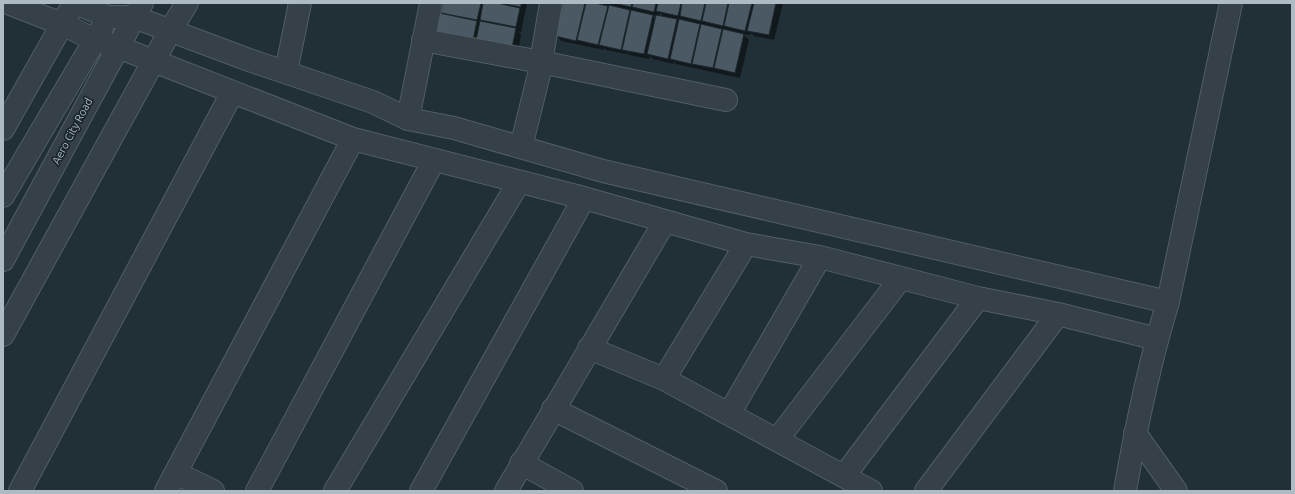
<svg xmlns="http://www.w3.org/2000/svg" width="1295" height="494" font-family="Ubuntu,sans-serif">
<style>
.shadow{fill:#0007;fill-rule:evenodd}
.building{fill:#4a5963;stroke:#1c272e}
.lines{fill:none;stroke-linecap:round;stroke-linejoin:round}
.minor-casing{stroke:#525e65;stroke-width:24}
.minor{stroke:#354048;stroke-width:22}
.labels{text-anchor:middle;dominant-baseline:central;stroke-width:3.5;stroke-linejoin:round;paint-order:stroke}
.street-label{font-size:11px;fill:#afbbc4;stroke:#1a252c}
</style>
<rect width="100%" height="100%" fill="#212f37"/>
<path class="shadow" d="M 444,3 L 527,3 L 521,32 L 518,31 L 521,34 L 518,53 L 438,32 Z
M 564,3 L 783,3 L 774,40 L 754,36 L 751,33 L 750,35 L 743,34 L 749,40 L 740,78 L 676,64 L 674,62 L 673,64 L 653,59 L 650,56 L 649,59 L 629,55 L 627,53 L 626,54 L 606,50 L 604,48 L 604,50 L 561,41 L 556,35 ZM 660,13 L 664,18 L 659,16 ZM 651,15 L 656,16 L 656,19 Z"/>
<path class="building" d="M 443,3 L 481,3 L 477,20 L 441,13 Z
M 483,3 L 497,3 L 520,8 L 516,27 L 480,20 Z
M 499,3 L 521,3 L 521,7 Z
M 563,3 L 585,3 L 576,41 L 555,36 Z
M 586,3 L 595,3 L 608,6 L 598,45 L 577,40 Z
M 613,3 L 632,3 L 631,7 Z
M 633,3 L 656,3 L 654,12 L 632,7 Z
M 658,3 L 681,3 L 678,16 L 656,11 Z
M 682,3 L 705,3 L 701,21 L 680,16 Z
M 706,3 L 728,3 L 723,26 L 702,21 Z
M 729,3 L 752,3 L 745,31 L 724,26 Z
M 754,3 L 776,3 L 769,35 L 747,31 Z
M 609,5 L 630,10 L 621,50 L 599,45 Z
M 631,10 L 653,15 L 644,54 L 622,50 Z
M 440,13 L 477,21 L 473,40 L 436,33 Z
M 656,15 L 677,19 L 668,59 L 647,54 Z
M 679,19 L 700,24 L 691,64 L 670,59 Z
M 480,21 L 516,28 L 512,48 L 476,40 Z
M 701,24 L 722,29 L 713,68 L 692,64 Z
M 723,29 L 744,34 L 735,73 L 714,68 Z"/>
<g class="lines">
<defs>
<path id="minor" d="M 8,3 L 62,24 L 95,40 L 118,47 L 353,139 L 584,198 L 746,244 L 820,257 L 978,298 L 1058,314 L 1157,339
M 76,3 L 108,17 L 134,17 L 249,60 L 373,102 L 408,119 L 454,128 L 603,171 L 1168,302
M 423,40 L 541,62 L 726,100
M 286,72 L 300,3
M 408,119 L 431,3
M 3,129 L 69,12
M 521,147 L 539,74 L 551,3
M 3,196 L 102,28
M 3,260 L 142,3
M 3,335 L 170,31 L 187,3
M 589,348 L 664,379 L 871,491
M 664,379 L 746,244
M 553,409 L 716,491
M 729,414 L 820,257
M 1135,433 L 1176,491
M 777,440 L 901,278
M 521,463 L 572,491
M 176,473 L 213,491
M 844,476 L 978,298
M 20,491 L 232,93
M 166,491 L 353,139
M 257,491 L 434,160
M 335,491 L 519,182
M 421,491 L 584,198
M 506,491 L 665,221
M 926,491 L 1058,314
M 1125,491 C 1136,427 1149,364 1168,302 L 1231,3"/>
</defs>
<use href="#minor" class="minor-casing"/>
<use href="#minor" class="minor"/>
</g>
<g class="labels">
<g class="street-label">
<text transform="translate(72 131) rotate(-62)">Aero City Road</text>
</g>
</g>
<rect width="1295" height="494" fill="none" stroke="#afbbc4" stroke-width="8"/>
</svg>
